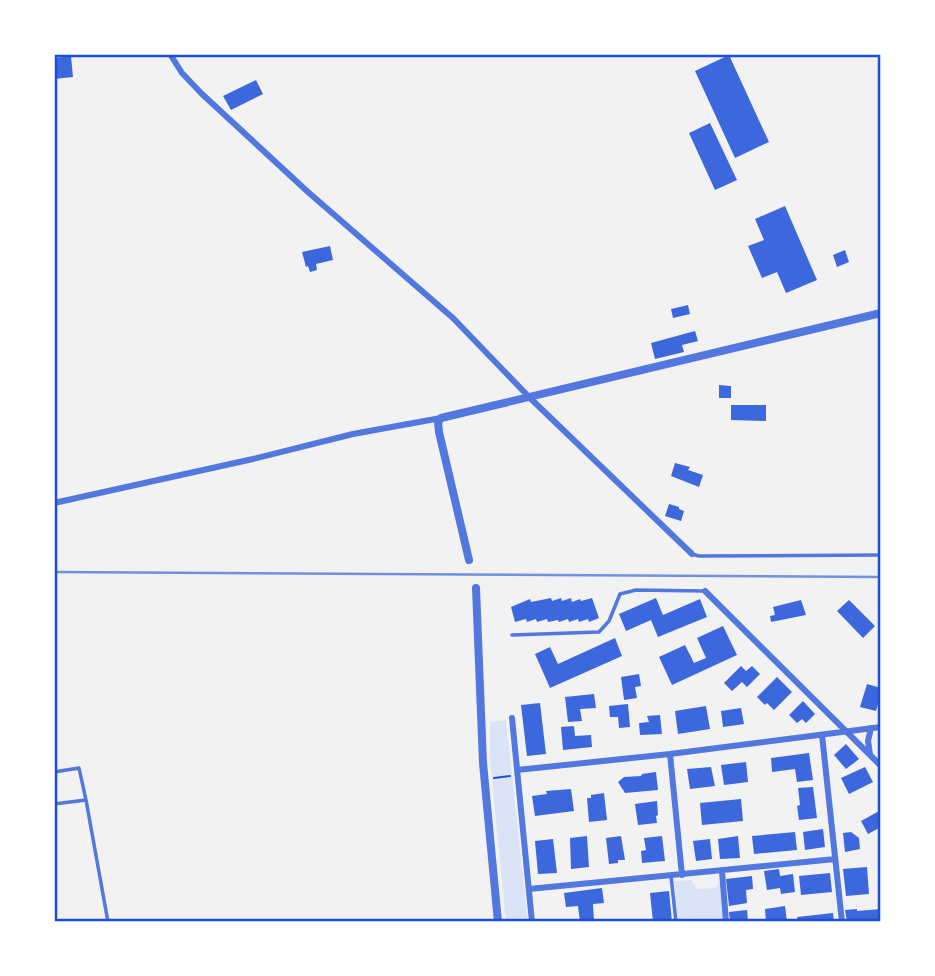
<svg xmlns="http://www.w3.org/2000/svg" width="935" height="976" font-family="'PT Sans',sans-serif">
<style>
.green{fill:#dbe4f7}
.building{fill:#3d67dc}
.lines{fill:none;stroke-linecap:round;stroke-linejoin:round}
.path{stroke:#1d4ed8;stroke-width:2}
.service{stroke:#5277de;stroke-width:3.5}
.minor{stroke:#5277de;stroke-width:6}
.tertiary{stroke:#5277de;stroke-width:8}
.rail{stroke:#7290e2;stroke-width:2.5}
.neatline{fill:none;stroke:#1d4ed8;stroke-width:2.5}
</style>
<rect width="100%" height="100%" fill="#f2f2f2"/>
<path class="green" d="M 506,720 L 528,922 L 506,922 L 490,760 L 490,722 Z
M 692,880 L 692,884 L 695,884 L 696,889 L 715,888 L 720,881 L 724,922 L 678,921 L 674,881 Z"/>
<path class="building" d="M 729,55 L 769,142 L 735,158 L 695,71 Z
M 71,56 L 73,77 L 54,79 L 54,58 Z
M 256,80 L 263,94 L 231,110 L 223,96 Z
M 710,123 L 737,180 L 715,190 L 689,133 Z
M 785,206 L 817,280 L 786,293 L 777,272 L 762,278 L 748,246 L 764,240 L 755,219 Z
M 330,246 L 333,260 L 316,264 L 317,270 L 310,272 L 308,266 L 306,267 L 302,252 Z
M 845,250 L 849,262 L 837,267 L 833,255 Z
M 688,305 L 690,314 L 673,318 L 671,309 Z
M 695,331 L 698,341 L 682,345 L 684,352 L 655,359 L 651,343 Z
M 719,385 L 731,386 L 731,398 L 719,398 Z
M 731,405 L 766,405 L 766,421 L 731,420 Z
M 675,463 L 690,467 L 688,470 L 703,475 L 699,487 L 671,476 Z
M 669,504 L 679,507 L 679,509 L 684,511 L 681,521 L 665,516 Z
M 551,598 L 552,601 L 561,598 L 562,601 L 571,598 L 572,602 L 580,599 L 581,601 L 592,598 L 599,618 L 589,622 L 588,619 L 579,622 L 578,619 L 569,622 L 568,619 L 559,622 L 558,620 L 548,622 L 547,619 L 537,622 L 536,619 L 527,622 L 526,619 L 515,622 L 511,607 L 530,599 L 531,602 Z
M 656,598 L 663,615 L 700,599 L 707,617 L 658,637 L 651,620 L 626,631 L 619,614 Z
M 801,600 L 806,615 L 771,622 L 770,616 L 775,615 L 773,607 Z
M 849,600 L 875,626 L 863,638 L 837,611 Z
M 723,626 L 737,655 L 672,685 L 659,657 L 685,645 L 694,663 L 706,658 L 697,638 Z
M 615,638 L 622,656 L 550,688 L 535,654 L 550,647 L 558,664 Z
M 741,666 L 746,671 L 752,666 L 760,674 L 747,687 L 742,682 L 732,691 L 724,683 Z
M 639,674 L 641,686 L 635,687 L 637,698 L 624,700 L 621,677 Z
M 777,677 L 792,692 L 774,710 L 767,703 L 765,705 L 757,697 Z
M 867,684 L 881,688 L 881,694 L 876,711 L 860,707 Z
M 594,694 L 596,708 L 580,709 L 582,721 L 568,722 L 565,697 Z
M 803,701 L 815,714 L 806,723 L 802,719 L 797,723 L 789,715 Z
M 540,703 L 546,754 L 527,756 L 521,705 Z
M 628,704 L 630,727 L 619,728 L 618,717 L 610,717 L 609,706 Z
M 706,706 L 710,729 L 678,734 L 675,711 Z
M 741,708 L 744,724 L 723,727 L 721,711 Z
M 660,715 L 662,734 L 640,735 L 639,723 L 649,722 L 647,716 Z
M 574,726 L 575,736 L 591,735 L 592,747 L 563,750 L 561,727 Z
M 846,744 L 859,759 L 846,769 L 834,755 Z
M 809,753 L 813,780 L 797,782 L 795,769 L 772,772 L 771,758 Z
M 746,762 L 748,782 L 724,785 L 721,765 Z
M 711,767 L 715,786 L 690,789 L 687,769 Z
M 865,767 L 873,782 L 849,794 L 841,778 Z
M 656,772 L 658,790 L 625,793 L 618,782 L 624,777 L 641,776 L 642,774 Z
M 813,787 L 817,818 L 799,820 L 797,806 L 800,805 L 798,788 Z
M 571,789 L 574,811 L 535,816 L 532,796 L 547,794 L 546,791 Z
M 604,793 L 607,820 L 589,822 L 587,798 L 591,798 L 591,795 Z
M 741,799 L 743,821 L 702,825 L 700,803 Z
M 657,801 L 658,815 L 656,816 L 657,823 L 638,825 L 635,804 Z
M 881,810 L 881,827 L 868,834 L 861,821 Z
M 823,829 L 825,847 L 805,850 L 803,832 Z
M 795,832 L 797,850 L 754,854 L 752,836 Z
M 851,832 L 859,838 L 860,849 L 845,852 L 843,833 Z
M 587,836 L 589,867 L 571,869 L 570,838 Z
M 621,836 L 625,860 L 618,860 L 618,863 L 609,864 L 606,838 Z
M 662,836 L 665,861 L 642,863 L 641,851 L 646,850 L 644,838 Z
M 738,836 L 740,858 L 720,859 L 718,839 Z
M 553,839 L 557,873 L 538,874 L 535,841 Z
M 710,839 L 712,859 L 696,861 L 693,841 Z
M 867,867 L 869,894 L 846,896 L 843,869 Z
M 779,869 L 780,876 L 793,874 L 795,892 L 781,894 L 780,888 L 767,890 L 764,871 Z
M 830,873 L 832,892 L 801,895 L 799,876 Z
M 752,876 L 753,889 L 746,890 L 747,903 L 729,906 L 726,879 Z
M 602,888 L 604,903 L 593,904 L 594,922 L 580,922 L 578,906 L 566,907 L 564,893 Z
M 669,891 L 672,922 L 653,922 L 650,893 Z
M 785,906 L 787,922 L 766,922 L 765,909 Z
M 857,909 L 857,911 L 881,909 L 881,922 L 847,922 L 845,910 Z
M 747,910 L 748,922 L 730,922 L 729,912 Z
M 833,913 L 834,922 L 798,922 L 797,917 Z"/>
<g class="lines">
<path class="path" d="M 494,778 L 510,776"/>
<path class="service" d="M 692,554 L 699,556 L 881,555
M 512,635 L 599,632 L 609,621 L 620,594 L 636,590 L 704,591
M 54,772 L 79,768 L 86,800 L 108,922
M 54,804 L 86,800
M 671,876 L 676,922"/>
<path class="minor" d="M 170,54 L 182,73 L 202,94 L 308,192 L 453,318 L 529,397 L 692,554
M 54,503 L 253,459 L 353,434 L 441,418
M 705,591 L 881,766
M 512,718 L 532,922
M 822,735 L 842,922
M 670,754 L 682,875
M 870,754 L 868,741 L 871,728
M 517,770 L 670,754 L 881,727
M 722,871 L 726,922
M 529,889 L 835,859"/>
<path class="tertiary" d="M 469,560 L 439,432 L 438,422 L 441,418 L 881,313
M 476,588 L 483,763 L 498,922"/>
<path class="rail" d="M 54,572 L 881,577"/>
</g>
<rect width="935" height="976" fill="none" stroke="#ffffff" stroke-width="112"/>
<rect x="56" y="56" width="823" height="864" class="neatline"/>
</svg>
